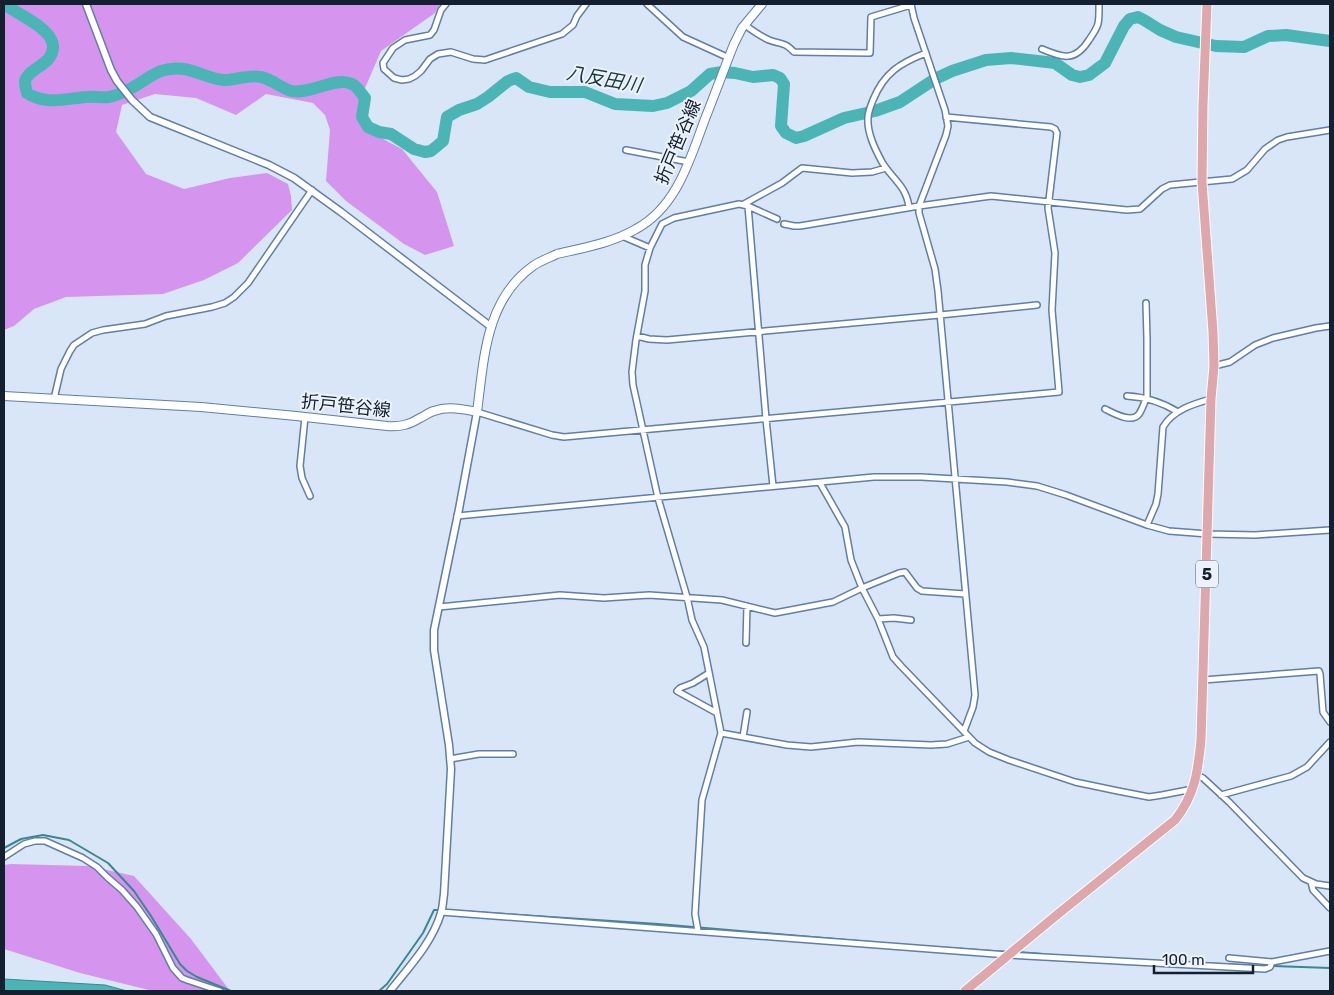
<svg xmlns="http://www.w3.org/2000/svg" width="1334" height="995" font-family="Rubik,'Noto Sans JP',sans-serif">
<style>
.green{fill:#d595ef}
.water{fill:#4bb5b6;stroke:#3a888e}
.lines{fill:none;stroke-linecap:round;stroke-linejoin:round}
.stream{stroke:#3a888e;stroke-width:2}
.river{stroke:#4bb5b6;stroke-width:12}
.minor-casing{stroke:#617ea5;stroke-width:8}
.tertiary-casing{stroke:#617ea5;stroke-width:9}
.secondary-casing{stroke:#617ea5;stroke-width:10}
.primary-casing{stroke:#fff;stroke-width:11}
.minor{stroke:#fff;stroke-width:5}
.tertiary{stroke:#fff;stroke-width:6}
.secondary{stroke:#fff;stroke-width:8}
.primary{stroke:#dea7ab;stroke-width:9}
.labels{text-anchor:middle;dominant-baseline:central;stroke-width:4;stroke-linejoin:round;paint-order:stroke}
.shield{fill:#ecf2fb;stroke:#555f6d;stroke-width:1}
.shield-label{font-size:16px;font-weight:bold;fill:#142030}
.street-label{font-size:18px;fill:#142030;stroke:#ecf2fb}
.water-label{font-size:19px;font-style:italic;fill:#1a3a3a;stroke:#ecf2fb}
</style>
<rect width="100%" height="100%" fill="#d9e6f7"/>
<path class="green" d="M 4,4 L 440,4 L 435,13 L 381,51 L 362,95 L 364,129 L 402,149 L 437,192 L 454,246 L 425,255 L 404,244 L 346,201 L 326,181 L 330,130 L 325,115 L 313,103 L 266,94 L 236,115 L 196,98 L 155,94 L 122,105 L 116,132 L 146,174 L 184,189 L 230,178 L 267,173 L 288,184 L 291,196 L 292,210 L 238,263 L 204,280 L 163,294 L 66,297 L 34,309 L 14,326 L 4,330 Z
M 11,864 L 89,866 L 134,876 L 191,939 L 230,991 L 153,991 L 80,973 L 4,949 L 4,865 Z"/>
<path class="water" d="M 4,979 L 105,985 L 127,991 L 4,991 Z"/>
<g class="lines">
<path class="stream" d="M 4,848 L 21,839 L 43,835 L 69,840 L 108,863 L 134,891 L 151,916 L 180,964 L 187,971 L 197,977 L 231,991
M 445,910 L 658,924 L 871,942
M 891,944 L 1008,952
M 1018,952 L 1043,954
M 1198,963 L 1268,966
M 1273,966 L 1330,968
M 379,991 L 387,984 L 423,933 L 434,910 L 440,910"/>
<path class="river" d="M 4,4 C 17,14 52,28 53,46 C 54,65 29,67 25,81 C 25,84 26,89 27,93 C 45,105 65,99 86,97 C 93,96 101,98 109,97 C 115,96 124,92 130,89 C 144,82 155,70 171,69 C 190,66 205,78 223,80 C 235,81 248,74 261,77 C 272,79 280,88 292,91 C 310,95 335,76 352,84 C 357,86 361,93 365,98 L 362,117 L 368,127 L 379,132 L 391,134 L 414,149 L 425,152 L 431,151 L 443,141 L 447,117 L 459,110 L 477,104 L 488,97 L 508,81 L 516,78 L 529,87 L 550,92 L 585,92 L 615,104 L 653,106 L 667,103 L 691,91 L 710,74 L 722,72 L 735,73 L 753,77 L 773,75 L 780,78 L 784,84 L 781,126 L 786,133 L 796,138 L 804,136 L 844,118 L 875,111 L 900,102 L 935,79 L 952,71 L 986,60 L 1011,58 L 1055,63 L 1072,75 L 1080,77 L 1089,75 L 1105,63 L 1124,26 L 1130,19 L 1138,17 L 1144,20 L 1160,30 L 1176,37 L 1198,42 L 1216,46 L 1244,47 L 1268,36 L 1286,35 L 1330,41"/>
<defs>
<path id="minor" d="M 446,4 L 441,10 L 434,30 L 430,35 L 405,40 L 393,48 L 383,63 L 384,69 L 394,78 L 402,80 L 409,79 L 415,76 L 421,71 L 430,59 L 438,54 L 451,52 L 473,59 L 485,60 L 562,34 L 573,25 L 577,16 L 586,4
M 647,4 L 683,37 L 729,58
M 911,4 L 914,18 L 945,110 L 948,126 L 946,135 L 919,206 L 919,213 L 935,269 L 938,291 L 975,695 L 973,707 L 964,731
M 745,25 C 753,31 760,36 769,40 C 782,45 783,41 794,52 L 870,53 L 871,17 L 911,5
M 1042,49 C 1063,58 1075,62 1089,40 C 1100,24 1099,23 1099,4
M 626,150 L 689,162
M 744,204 L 782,183 L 802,168 L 852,173 L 872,172 L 886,168
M 748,206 L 766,419 L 773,486
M 909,207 C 906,185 892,179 882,162 C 875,149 867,133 868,118 C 868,112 871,105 873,100 C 884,73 900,63 926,53
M 784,224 L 794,226 L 800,226 L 919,206 L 991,196 L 1127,210 L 1140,209 L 1162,189 L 1170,185 L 1232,179 L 1247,170 L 1265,149 L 1278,140 L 1287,137 L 1330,130
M 622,236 L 650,248
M 1146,303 L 1147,339 L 1147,399
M 637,336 L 649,339 L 667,340 L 940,315 L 1037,305
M 1214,366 L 1230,362 L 1255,345 L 1273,338 L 1316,328 L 1330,326
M 1127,396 C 1145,397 1162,402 1178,412
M 54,399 L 61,369 L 70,351 L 74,345 L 92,333 L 103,330 L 145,324 L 166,316 L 212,307 L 225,303 L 234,297 L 248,283 L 312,190
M 1105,409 C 1113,413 1132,424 1139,414 C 1142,410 1144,403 1146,399
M 477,412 L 552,435 L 564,437 L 1059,392 L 1052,310 L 1055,253 L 1048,208 L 1057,133 L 1055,129 L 1051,127 L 946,117
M 305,417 L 300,466 L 302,478 L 310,496
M 820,483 L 845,527 L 851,560 L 862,588 L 878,619 L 893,657 L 901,666 L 975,743 L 989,752 L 1009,760 L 1075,782 L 1118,791 L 1149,797 L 1162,795 L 1193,789
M 457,516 L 874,477 L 921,477 L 1007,482 L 1037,486 L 1066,495 L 1147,525 L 1169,531 L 1208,534 L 1255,535 L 1330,530
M 1147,525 L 1156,504 L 1158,494 L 1163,427 C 1173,410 1193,404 1211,399
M 439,607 L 560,595 L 604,598 L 649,595 L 722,600 L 775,613 L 833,602 L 862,588 L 899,573 L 905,572 L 917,588 L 922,591 L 965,594
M 878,619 L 894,618 L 911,620
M 746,643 L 747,606
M 709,673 L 693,683 L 680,688 L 677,691 L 717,713
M 1203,680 L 1319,671 L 1320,674 L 1323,712 L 1330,722
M 721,733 L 787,745 L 811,747 L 858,742 L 931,745 L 947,744 L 969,737
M 743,737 L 747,712
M 450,759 L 479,754 L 513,754
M 1197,775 L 1203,778 L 1229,802 L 1303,878 L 1316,884 L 1330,886
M 1221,795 L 1291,776 L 1307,767 L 1330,742
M 4,857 L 24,844 L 35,841 L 45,841 L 83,858 L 97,867 L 107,877 L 122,890 L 137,907 L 156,934 L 173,968 L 182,978 L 187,980 L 220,991
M 1311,882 L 1313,890 L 1330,908
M 441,912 L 1008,955 L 1265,969 L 1270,967 L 1272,962
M 698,931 L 695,914 L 702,800 L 721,733 L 704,647 L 692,620 L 687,597 L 658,498 L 633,385 L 632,372 L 636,340 L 645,291 L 645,265 L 650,248 L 662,224 L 674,218 L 739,204 L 748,206 L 777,219
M 1229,958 L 1272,962 L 1330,951"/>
<path id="tertiary" d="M 86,4 L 111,70 L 117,81 L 132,100 L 150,117 L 269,165 L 294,178 L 341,212 L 490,326
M 390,991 C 409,967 432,943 441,913 C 443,907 443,900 444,894 L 451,769 L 449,745 L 434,650 L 434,630 L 459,509 L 477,412"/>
<path id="secondary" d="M 4,396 L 201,407 L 296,416 L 387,426 C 400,427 409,425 420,418 C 425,416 429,412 434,411 C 448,406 463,409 477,412 C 484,360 485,300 533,266 C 540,261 549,258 557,254 C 583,248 612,243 636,229 C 677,207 690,159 705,119 C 715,94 724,69 734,44 L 742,28 L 762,4"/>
<path id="primary" d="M 965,991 L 1058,914 L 1175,820 C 1195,795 1198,771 1201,740 L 1211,399 L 1214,366 L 1213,332 L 1202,182 L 1203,105 L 1207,4"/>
</defs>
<use href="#minor" class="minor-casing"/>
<use href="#tertiary" class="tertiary-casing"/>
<use href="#secondary" class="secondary-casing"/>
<use href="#primary" class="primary-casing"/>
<use href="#minor" class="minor"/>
<use href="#tertiary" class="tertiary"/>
<use href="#secondary" class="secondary"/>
<use href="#primary" class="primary"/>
</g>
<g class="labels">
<rect class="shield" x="1196" y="560.5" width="22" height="27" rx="4"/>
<g class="shield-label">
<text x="1207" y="574">5</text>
</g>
<g class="street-label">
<text transform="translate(678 142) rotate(-67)">折戸笹谷線</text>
<text transform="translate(346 406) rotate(6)">折戸笹谷線</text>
</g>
<g class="water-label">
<text transform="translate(604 79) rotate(10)">八反田川</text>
</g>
</g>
<rect width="1334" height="995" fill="none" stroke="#142030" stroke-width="10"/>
<path d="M1154 965v8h99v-8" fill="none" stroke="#142030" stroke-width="2.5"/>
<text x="1162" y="965" font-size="15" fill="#142030" stroke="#ecf2fb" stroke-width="4" paint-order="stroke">100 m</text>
</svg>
